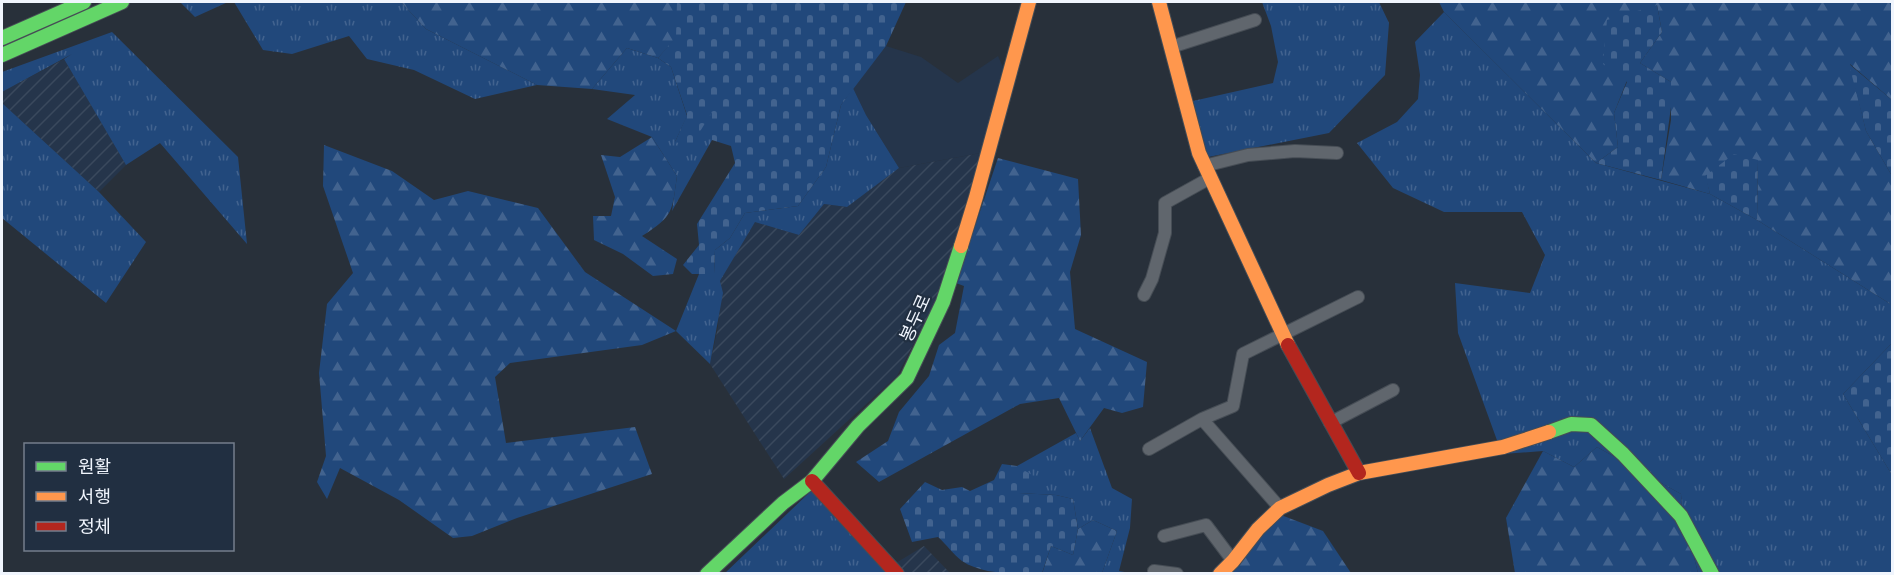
<svg xmlns="http://www.w3.org/2000/svg" width="1894" height="575" font-family="'IBM Plex Sans','Noto Sans KR',sans-serif">
<style>
.built{fill:#25354b}
.industrial{fill:url(#industrial-furrows)}
.grass{fill:url(#grass-tufts)}
.forest{fill:url(#forest-firs)}
.cemetery{fill:url(#cemetery-stones)}
.lines{fill:none;stroke-linecap:round;stroke-linejoin:round}
.street-casing{stroke:#464d55;stroke-width:14}
.fast-casing{stroke:#464d55;stroke-width:16}
.slow-casing{stroke:#464d55;stroke-width:16}
.jam-casing{stroke:#464d55;stroke-width:16}
.street{stroke:#60666d;stroke-width:12}
.fast{stroke:#63d668;stroke-width:14}
.slow{stroke:#ff974d;stroke-width:14}
.jam{stroke:#b3261e;stroke-width:14}
.labels{text-anchor:middle;dominant-baseline:central;stroke-width:4.5;stroke-linejoin:round;paint-order:stroke}
.street-label{font-size:18px;fill:#f0f5fd;stroke:#212f41}
</style>
<defs>
<pattern id="industrial-furrows" width="10" height="10" patternUnits="userSpaceOnUse" patternTransform="scale(1.5)"><rect width="10" height="10" fill="#25354b"/><path d="M-1 1l2-2M0 10L10 0M9 11l2-2" fill="none" stroke="#3a495d"/></pattern>
<pattern id="grass-tufts" width="24" height="20" patternUnits="userSpaceOnUse" patternTransform="scale(1.5)"><rect width="24" height="20" fill="#21487b"/><path d="M3 7l-1-3M5 7V3M7 7l1-3M15 17l-1-3M17 17v-4M19 17l1-3" fill="none" stroke="#42638f"/></pattern>
<pattern id="forest-firs" width="22" height="20" patternUnits="userSpaceOnUse" patternTransform="scale(1.5)"><rect width="22" height="20" fill="#21487b"/><path d="M5 1l3.5 6h-7zM16 11l3.5 6h-7z" fill="#42638f"/></pattern>
<pattern id="cemetery-stones" width="16" height="16" patternUnits="userSpaceOnUse" patternTransform="scale(1.5)"><rect width="16" height="16" fill="#21487b"/><path d="M2 7V4a2 2 0 0 1 4 0v3zM10 15v-3a2 2 0 0 1 4 0v3z" fill="#42638f"/></pattern>
</defs>
<rect width="100%" height="100%" fill="#28303a"/>
<path class="built" d="M 886,46 L 921,57 L 958,83 L 998,56 L 1003,67 L 981,153 L 899,168 L 866,115 L 853,88 Z"/>
<path class="industrial" d="M 64,59 L 126,165 L 99,192 L 2,103 L 2,92 Z
M 981,153 L 937,298 L 897,376 L 784,479 L 710,364 L 718,327 L 720,281 L 755,221 L 799,235 L 824,204 L 847,207 L 899,168 Z
M 924,546 L 950,573 L 890,573 L 886,569 Z"/>
<path class="grass" d="M 180,2 L 228,2 L 195,17 Z
M 234,2 L 401,2 L 426,29 L 537,85 L 475,99 L 414,70 L 367,59 L 349,36 L 292,54 L 263,50 Z
M 1262,2 L 1379,2 L 1389,23 L 1385,75 L 1329,133 L 1208,157 L 1193,101 L 1273,83 L 1278,62 L 1271,26 Z
M 1444,12 L 1596,163 L 1710,194 L 1757,220 L 1892,305 L 1892,343 L 1843,394 L 1892,475 L 1892,573 L 1698,573 L 1682,509 L 1681,494 L 1597,447 L 1574,467 L 1543,451 L 1502,454 L 1458,333 L 1455,283 L 1530,293 L 1545,255 L 1522,212 L 1444,212 L 1393,188 L 1357,143 L 1397,122 L 1418,99 L 1420,75 L 1415,42 Z
M 112,32 L 238,157 L 247,244 L 160,143 L 126,165 L 64,59 L 72,54 L 2,92 L 2,72 Z
M 627,48 L 658,58 L 671,67 L 687,116 L 675,142 L 712,111 L 712,140 L 672,211 L 677,176 L 652,137 L 607,119 L 635,95 L 592,89 Z
M 853,88 L 866,115 L 899,168 L 847,207 L 824,204 L 799,235 L 755,222 L 720,281 L 723,293 L 710,364 L 676,331 L 699,274 L 714,274 L 715,250 L 730,238 L 745,213 L 798,206 L 826,167 L 841,105 Z
M 2,103 L 99,192 L 146,242 L 106,303 L 2,218 Z
M 1090,428 L 1112,488 L 1132,499 L 1130,528 L 1119,571 L 1130,573 L 1102,573 L 1117,531 L 1093,520 L 1078,529 L 1073,499 L 1056,495 L 1018,493 L 1017,466 L 1076,433 L 1080,441 Z
M 811,491 L 888,574 L 724,574 Z"/>
<path class="forest" d="M 401,2 L 675,2 L 677,3 L 677,37 L 658,58 L 627,48 L 592,89 L 537,85 L 426,29 Z
M 1439,2 L 1892,2 L 1892,100 L 1850,64 L 1866,131 L 1892,176 L 1892,305 L 1757,220 L 1758,160 L 1706,176 L 1710,194 L 1661,180 L 1671,120 L 1671,82 L 1640,63 L 1662,32 L 1657,5 L 1614,113 L 1618,147 L 1596,163 L 1444,12 Z
M 652,137 L 677,176 C 672,211 674,216 642,236 L 677,259 L 673,274 L 653,276 L 623,254 L 594,240 L 593,216 L 611,216 L 615,197 L 601,155 L 620,157 Z
M 324,145 L 392,171 L 434,200 L 468,191 L 538,208 L 585,272 L 676,331 L 642,345 L 510,363 L 495,377 L 506,443 L 635,427 L 652,474 L 517,518 L 472,536 L 453,538 L 399,500 L 340,468 L 327,499 L 317,482 L 326,456 L 319,373 L 327,304 L 353,273 L 323,186 Z
M 998,158 L 1078,179 L 1081,235 L 1070,272 L 1075,329 L 1147,362 L 1143,407 L 1122,413 L 1104,408 L 1080,441 L 1059,398 L 1020,404 L 879,482 L 856,462 L 888,441 L 899,412 L 929,376 L 939,345 L 955,333 L 964,286 L 956,283 Z
M 1597,447 L 1681,494 L 1682,509 L 1698,573 L 1515,573 L 1506,518 L 1543,451 L 1574,467 Z
M 1281,515 L 1323,531 L 1351,573 L 1227,574 Z
M 1093,520 L 1117,531 L 1102,573 L 1042,574 L 1051,546 L 1073,555 L 1078,529 Z"/>
<path class="cemetery" d="M 675,2 L 906,2 L 886,46 L 841,105 L 826,167 L 798,206 L 745,213 L 730,238 L 715,250 L 714,274 L 692,274 L 683,265 L 699,245 L 697,224 L 735,163 L 731,146 L 712,140 L 712,112 L 691,146 L 675,142 L 687,115 L 671,67 L 658,58 L 676,37 L 677,3 Z
M 1657,5 L 1662,32 L 1640,63 L 1671,82 L 1671,107 L 1661,180 L 1596,163 L 1618,147 L 1614,113 L 1627,82 L 1603,64 L 1607,20 Z
M 1849,64 L 1892,100 L 1892,176 L 1866,131 Z
M 1734,154 L 1758,160 L 1757,220 L 1710,194 L 1705,176 Z
M 1892,343 L 1892,475 L 1843,394 Z
M 1002,464 L 1017,466 L 1032,475 L 1019,493 L 1056,495 L 1073,499 L 1078,529 L 1073,555 L 1051,546 L 1042,573 C 1016,574 983,575 962,561 C 953,554 947,545 938,537 L 912,542 L 900,509 L 925,482 L 942,490 L 962,487 L 970,491 L 994,480 Z"/>
<g class="lines">
<defs>
<path id="street" d="M 1171,47 L 1255,20
M 1204,166 L 1248,155 L 1295,151 L 1337,153
M 1144,295 L 1152,279 L 1165,233 L 1165,203 L 1210,178
M 1202,419 L 1233,406 L 1243,354 L 1358,297
M 1330,423 L 1393,390
M 1149,449 L 1202,419 L 1280,508
M 1164,536 L 1206,525 L 1233,561
M 1154,571 L 1177,574"/>
<path id="fast" d="M 2,38 L 84,2
M 2,55 L 122,2
M 1549,432 L 1571,424 L 1591,425 L 1623,454 L 1681,516 L 1712,574
M 707,574 L 783,503 L 812,481 L 858,426 L 907,378 L 943,302 L 961,246"/>
<path id="slow" d="M 1159,2 L 1199,153 L 1288,345
M 961,246 L 976,197 L 1029,2
M 1220,574 L 1233,561 L 1258,529 L 1280,508 L 1328,485 L 1359,473 L 1503,447 L 1549,432"/>
<path id="jam" d="M 1288,345 L 1359,473
M 812,481 L 897,574"/>
</defs>
<use href="#street" class="street-casing"/>
<use href="#fast" class="fast-casing"/>
<use href="#slow" class="slow-casing"/>
<use href="#jam" class="jam-casing"/>
<use href="#street" class="street"/>
<use href="#fast" class="fast"/>
<use href="#slow" class="slow"/>
<use href="#jam" class="jam"/>
</g>
<g class="labels">
<g class="street-label">
<text transform="translate(915 318) rotate(-66)">봉두로</text>
</g>
</g>
<rect width="1894" height="575" fill="none" stroke="#f0f5fd" stroke-width="6"/>
<rect x="24" y="443" width="210" height="108" fill="#212f41" stroke="#747e8c" stroke-width="1.5"/>
<rect x="36" y="462" width="30" height="9" fill="#63d668" stroke="#747e8c" stroke-width="1.5"/>
<text x="78" y="473" font-size="18" fill="#f0f5fd">원활</text>
<rect x="36" y="492" width="30" height="9" fill="#ff974d" stroke="#747e8c" stroke-width="1.5"/>
<text x="78" y="503" font-size="18" fill="#f0f5fd">서행</text>
<rect x="36" y="522" width="30" height="9" fill="#b3261e" stroke="#747e8c" stroke-width="1.5"/>
<text x="78" y="533" font-size="18" fill="#f0f5fd">정체</text>
</svg>
